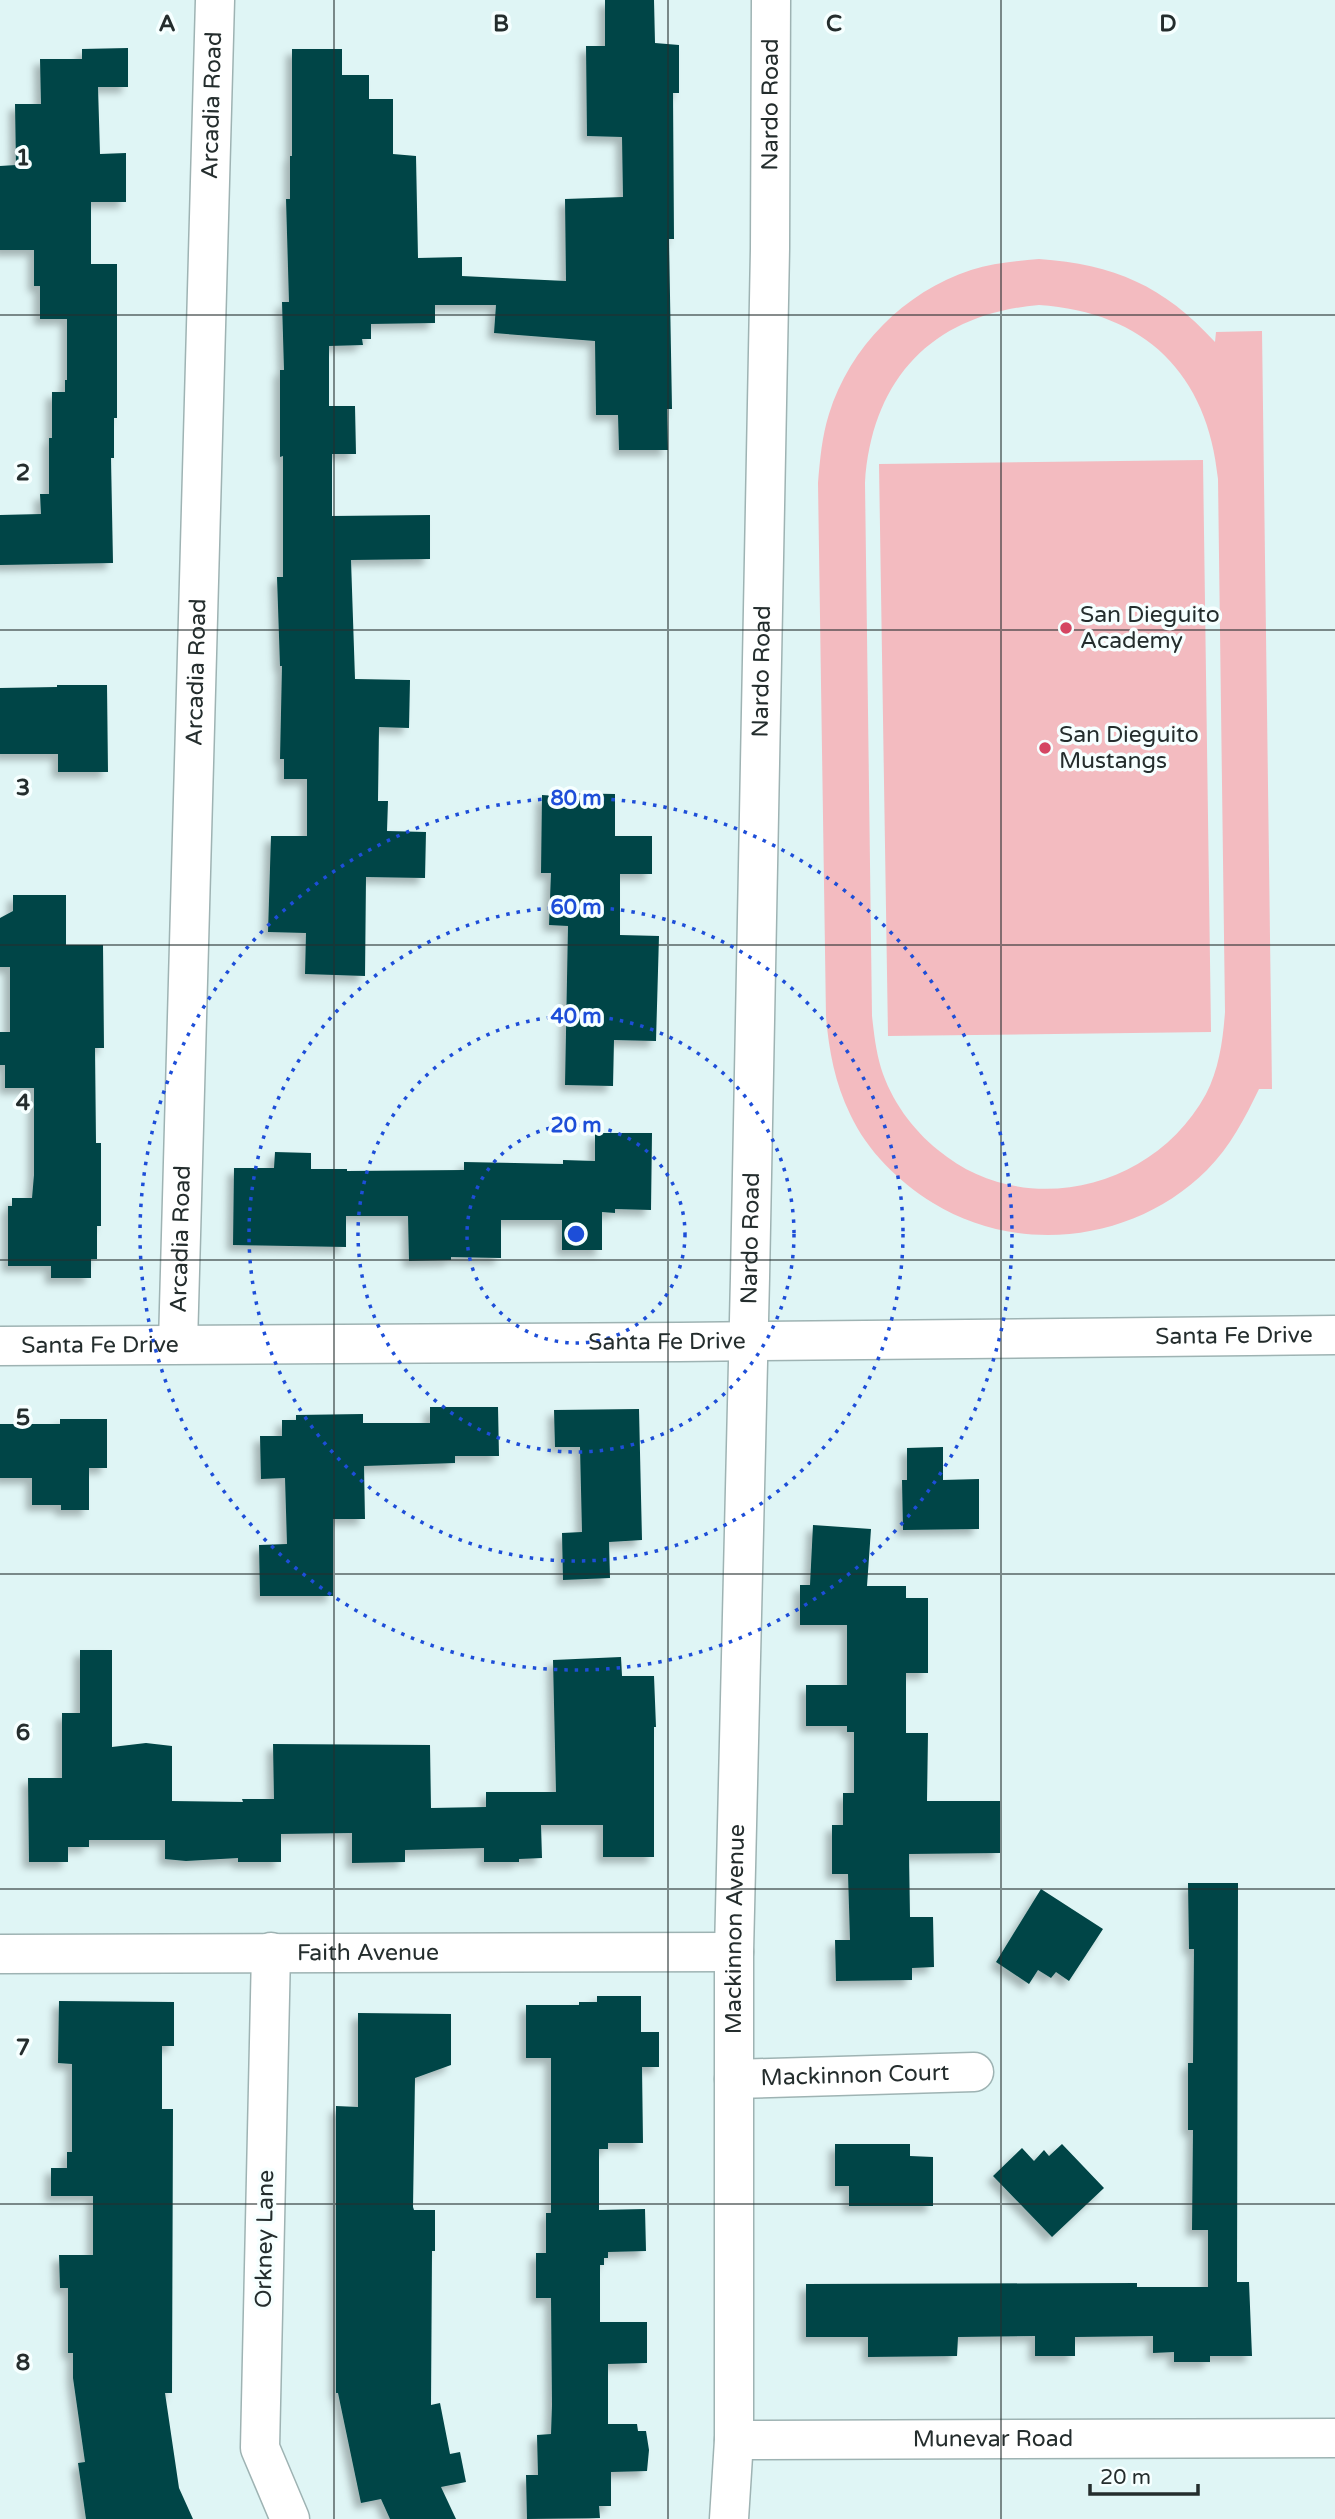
<svg xmlns="http://www.w3.org/2000/svg" width="1335" height="2519" font-family="'Varela Round',sans-serif">
<style>
.green{fill:#f3bbc0;fill-rule:evenodd}
.building{fill:#014546;filter:url(#shadow)}
.lines{fill:none;stroke-linecap:round;stroke-linejoin:round}
.street-casing{stroke:#9eb3b3;stroke-width:41}
.secondary-casing{stroke:#9eb3b3;stroke-width:41}
.street{stroke:#fff;stroke-width:38}
.secondary{stroke:#fff;stroke-width:38}
.grid{fill:none;stroke:#242d2d;stroke-width:2;stroke-opacity:0.55}
.ring{fill:none;stroke:#1d4ed8;stroke-width:3.5;stroke-dasharray:3.5 7}
.poi-dot{fill:#d54562;stroke:#f6ffff;stroke-width:2.5}
.labels{text-anchor:middle;dominant-baseline:central;stroke-width:7;stroke-linejoin:round;paint-order:stroke}
.street-label{font-size:23px;fill:#242d2d;stroke:#f6ffff}
.poi-label{font-size:23px;fill:#242d2d;stroke:#f6ffff;text-anchor:start}
.grid-label{font-size:23px;text-anchor:middle;font-weight:bold;fill:#242d2d;stroke:#f6ffff;stroke-width:7;stroke-linejoin:round;paint-order:stroke}
.centre{fill:#1d4ed8;stroke:#f6ffff;stroke-width:3.5}
.ring-label{font-size:21px;text-anchor:middle;font-weight:bold;fill:#1d4ed8;stroke:#f6ffff;stroke-width:7;stroke-linejoin:round;paint-order:stroke}
</style>
<defs>
<filter id="shadow"><feDropShadow dx="-6" dy="6" stdDeviation="3.5" flood-color="#0004"/></filter>
</defs>
<rect width="100%" height="100%" fill="#dff5f5"/>
<path class="green" d="M 1039,259 C 1114,264 1164,286 1215,342 L 1216,332 L 1262,331 L 1272,1089 L 1259,1089 C 1245,1118 1230,1147 1207,1170 C 1135,1242 1019,1256 933,1203 C 899,1182 867,1151 850,1114 C 835,1083 829,1051 826,1017 L 818,483 C 820,459 822,436 829,414 C 850,347 904,292 971,270 C 993,263 1016,261 1039,259 ZM 1039,305 C 1145,312 1208,374 1218,479 L 1225,1012 C 1223,1040 1219,1069 1206,1094 C 1154,1190 1023,1221 938,1150 C 912,1129 891,1100 881,1068 C 876,1051 874,1034 872,1016 L 865,483 C 872,377 934,314 1039,305 Z
M 1203,460 L 1211,1032 L 888,1036 L 879,464 Z"/>
<path class="building" d="M 605,0 L 654,0 L 655,43 L 679,45 L 679,93 L 673,93 L 674,239 L 669,239 L 672,409 L 667,409 L 668,450 L 619,450 L 618,415 L 596,415 L 595,341 L 494,333 L 496,305 L 435,305 L 435,323 L 371,324 L 371,339 L 362,339 L 363,345 L 329,346 L 329,406 L 355,406 L 356,454 L 332,454 L 332,516 L 430,515 L 430,559 L 351,560 L 355,679 L 410,680 L 409,728 L 379,727 L 378,801 L 388,801 L 387,831 L 426,832 L 425,878 L 366,877 L 365,976 L 305,974 L 306,933 L 268,932 L 271,836 L 307,836 L 307,779 L 284,779 L 284,759 L 280,759 L 282,666 L 280,666 L 277,577 L 283,577 L 283,456 L 280,457 L 280,370 L 284,370 L 282,302 L 289,302 L 286,199 L 290,199 L 290,156 L 292,156 L 292,49 L 342,49 L 342,75 L 369,75 L 369,99 L 393,99 L 393,154 L 416,156 L 418,258 L 462,257 L 462,276 L 566,281 L 565,199 L 623,197 L 622,137 L 587,136 L 586,46 L 605,46 Z
M 128,48 L 128,87 L 98,87 L 100,154 L 126,153 L 126,202 L 91,202 L 91,264 L 117,264 L 117,418 L 114,418 L 114,458 L 111,458 L 113,563 L 0,565 L 0,515 L 41,514 L 40,494 L 49,494 L 49,438 L 52,438 L 52,392 L 65,392 L 65,380 L 67,380 L 67,319 L 40,319 L 40,286 L 34,286 L 34,250 L 0,250 L 0,166 L 16,165 L 15,104 L 41,104 L 40,59 L 82,59 L 82,49 Z
M 57,685 L 107,685 L 108,772 L 58,772 L 58,754 L 0,754 L 0,688 L 57,687 Z
M 557,793 L 615,794 L 615,836 L 652,836 L 652,874 L 620,874 L 620,935 L 659,936 L 656,1041 L 614,1040 L 613,1086 L 565,1085 L 568,926 L 549,925 L 551,873 L 541,873 L 542,795 L 557,796 Z
M 13,895 L 66,895 L 66,945 L 103,945 L 104,1048 L 95,1048 L 96,1143 L 101,1143 L 101,1226 L 97,1226 L 97,1259 L 91,1259 L 91,1278 L 51,1278 L 51,1266 L 8,1266 L 8,1206 L 12,1206 L 12,1198 L 32,1198 L 34,1175 L 34,1088 L 5,1088 L 5,1065 L 0,1065 L 0,1032 L 10,1032 L 10,967 L 0,967 L 0,918 L 13,911 Z
M 595,1133 L 652,1133 L 651,1210 L 615,1209 L 615,1213 L 602,1212 L 602,1250 L 562,1250 L 562,1220 L 501,1220 L 501,1258 L 451,1257 L 451,1260 L 409,1261 L 408,1216 L 346,1216 L 346,1247 L 233,1245 L 234,1168 L 274,1168 L 275,1152 L 311,1153 L 311,1169 L 347,1169 L 347,1171 L 464,1170 L 464,1162 L 563,1164 L 563,1160 L 595,1161 Z
M 430,1407 L 498,1407 L 499,1456 L 455,1456 L 455,1463 L 364,1466 L 365,1519 L 333,1519 L 333,1596 L 260,1596 L 259,1545 L 287,1544 L 285,1478 L 261,1479 L 260,1436 L 282,1436 L 282,1420 L 296,1420 L 296,1415 L 363,1414 L 363,1423 L 430,1423 Z
M 639,1409 L 642,1540 L 609,1542 L 610,1578 L 563,1580 L 562,1533 L 582,1532 L 580,1447 L 555,1447 L 554,1410 Z
M 60,1419 L 107,1419 L 107,1468 L 89,1468 L 89,1510 L 61,1510 L 61,1505 L 32,1505 L 32,1478 L 0,1478 L 0,1424 L 60,1424 Z
M 943,1447 L 943,1480 L 979,1479 L 979,1529 L 903,1530 L 902,1480 L 907,1480 L 907,1448 Z
M 813,1525 L 871,1529 L 867,1586 L 906,1586 L 906,1598 L 928,1598 L 928,1673 L 906,1673 L 906,1733 L 928,1733 L 927,1801 L 1000,1801 L 1000,1853 L 909,1854 L 910,1917 L 933,1917 L 934,1967 L 912,1968 L 912,1980 L 836,1981 L 835,1940 L 850,1940 L 848,1874 L 832,1874 L 832,1825 L 843,1825 L 843,1793 L 854,1793 L 854,1732 L 847,1732 L 847,1726 L 806,1726 L 806,1685 L 847,1685 L 847,1625 L 800,1625 L 800,1585 L 810,1585 Z
M 80,1650 L 112,1650 L 112,1747 L 146,1743 L 172,1746 L 172,1801 L 243,1802 L 242,1799 L 274,1799 L 273,1744 L 430,1745 L 431,1808 L 486,1807 L 486,1792 L 556,1792 L 553,1660 L 621,1657 L 622,1676 L 654,1676 L 656,1727 L 654,1727 L 654,1857 L 603,1857 L 603,1825 L 541,1825 L 542,1858 L 519,1859 L 519,1862 L 484,1862 L 484,1848 L 405,1850 L 405,1862 L 352,1863 L 352,1833 L 281,1834 L 281,1862 L 238,1862 L 238,1858 L 186,1861 L 165,1859 L 165,1840 L 89,1840 L 89,1847 L 68,1847 L 68,1862 L 29,1862 L 28,1778 L 62,1778 L 62,1713 L 80,1713 Z
M 1188,1883 L 1238,1883 L 1237,2282 L 1249,2282 L 1252,2356 L 1210,2356 L 1210,2362 L 1174,2362 L 1174,2352 L 1153,2353 L 1153,2336 L 1075,2337 L 1075,2356 L 1035,2356 L 1035,2336 L 958,2337 L 957,2356 L 868,2357 L 868,2337 L 806,2337 L 806,2284 L 1137,2283 L 1137,2287 L 1208,2287 L 1208,2230 L 1192,2230 L 1193,2130 L 1188,2130 L 1188,2063 L 1193,2063 L 1194,1949 L 1189,1949 Z
M 1041,1889 L 1103,1929 L 1069,1981 L 1056,1972 L 1051,1978 L 1038,1970 L 1029,1984 L 996,1962 Z
M 597,1996 L 641,1996 L 641,2032 L 659,2032 L 659,2067 L 642,2067 L 643,2143 L 608,2143 L 608,2149 L 599,2149 L 599,2210 L 645,2209 L 646,2251 L 608,2252 L 608,2258 L 604,2258 L 604,2265 L 600,2265 L 600,2322 L 647,2322 L 647,2363 L 608,2364 L 608,2424 L 637,2424 L 638,2431 L 646,2431 L 649,2450 L 647,2471 L 611,2472 L 611,2506 L 599,2506 L 600,2518 L 527,2519 L 526,2475 L 538,2475 L 537,2435 L 551,2434 L 552,2405 L 551,2298 L 536,2298 L 536,2253 L 546,2253 L 546,2213 L 551,2213 L 551,2058 L 526,2058 L 526,2005 L 579,2005 L 579,2002 L 597,2002 Z
M 59,2001 L 174,2002 L 174,2046 L 162,2046 L 162,2109 L 173,2109 L 172,2393 L 165,2393 L 179,2488 L 193,2519 L 86,2519 L 78,2463 L 85,2462 L 73,2378 L 73,2353 L 68,2353 L 68,2288 L 60,2288 L 59,2255 L 93,2255 L 93,2196 L 51,2196 L 51,2168 L 67,2168 L 67,2152 L 72,2152 L 72,2064 L 58,2063 Z
M 358,2013 L 451,2014 L 451,2065 L 415,2078 L 413,2207 L 414,2210 L 435,2210 L 435,2251 L 432,2251 L 431,2405 L 440,2403 L 450,2454 L 460,2452 L 466,2482 L 441,2487 L 456,2519 L 390,2519 L 381,2499 L 361,2503 L 338,2393 L 336,2393 L 336,2106 L 358,2107 Z
M 835,2144 L 910,2144 L 910,2156 L 933,2157 L 933,2206 L 849,2206 L 849,2186 L 835,2186 Z
M 1062,2144 L 1104,2188 L 1052,2237 L 993,2176 L 1022,2148 L 1034,2161 L 1044,2150 L 1049,2156 Z"/>
<g class="lines">
<defs>
<g id="street">
<path id="s1" d="M 178,1344 L 215,0"/>
<path d="M 271,1952 L 260,2448 L 290,2519"/>
<path id="s2" d="M 0,1954 L 734,1952"/>
<path id="s3" d="M 734,2079 L 974,2072"/>
<path id="s4" d="M 734,2440 L 1335,2438"/>
</g>
<g id="secondary">
<path id="s5" d="M 0,1346 L 680,1342 L 1335,1335"/>
<path id="s6" d="M 729,2519 L 734,2440 L 734,1952 L 750,1278 L 770,249 L 771,0"/>
</g>
</defs>
<use href="#street" class="street-casing"/>
<use href="#secondary" class="secondary-casing"/>
<use href="#street" class="street"/>
<use href="#secondary" class="secondary"/>
</g>
<path class="grid" d="M 334,0 L 334,2519M 668,0 L 668,2519M 1001,0 L 1001,2519M 0,315 L 1335,315M 0,630 L 1335,630M 0,945 L 1335,945M 0,1260 L 1335,1260M 0,1574 L 1335,1574M 0,1889 L 1335,1889M 0,2204 L 1335,2204"/>
<g class="ring">
<circle cx="576" cy="1234" r="109"/>
<circle cx="576" cy="1234" r="218"/>
<circle cx="576" cy="1234" r="327"/>
<circle cx="576" cy="1234" r="436"/>
</g>
<g class="poi-dot">
<circle cx="1066" cy="628" r="7"/>
<circle cx="1045" cy="748" r="7"/>
</g>
<g class="labels">
<g class="street-label">
<text stroke="none"><textPath href="#s6" startOffset="2415">Nardo Road</textPath></text>
<text stroke="none"><textPath href="#s1" startOffset="1239">Arcadia Road</textPath></text>
<text stroke="none"><textPath href="#s6" startOffset="1848">Nardo Road</textPath></text>
<text stroke="none"><textPath href="#s1" startOffset="672">Arcadia Road</textPath></text>
<text stroke="none"><textPath href="#s6" startOffset="1281">Nardo Road</textPath></text>
<text stroke="none"><textPath href="#s1" startOffset="105">Arcadia Road</textPath></text>
<text stroke="none"><textPath href="#s5" startOffset="1234">Santa Fe Drive</textPath></text>
<text stroke="none"><textPath href="#s5" startOffset="667">Santa Fe Drive</textPath></text>
<text stroke="none"><textPath href="#s5" startOffset="100">Santa Fe Drive</textPath></text>
<text stroke="none"><textPath href="#s6" startOffset="590">Mackinnon Avenue</textPath></text>
<text stroke="none"><textPath href="#s2" startOffset="368">Faith Avenue</textPath></text>
<text stroke="none"><textPath href="#s3" startOffset="121">Mackinnon Court</textPath></text>
<text transform="translate(265 2239) rotate(-89)">Orkney Lane</text>
<text stroke="none"><textPath href="#s4" startOffset="259">Munevar Road</textPath></text>
</g>
<g class="poi-label">
<text x="1080" y="615">San Dieguito<tspan x="1080" dy="26">Academy</tspan></text>
<text x="1059" y="735">San Dieguito<tspan x="1059" dy="26">Mustangs</tspan></text>
</g>
</g>
<g class="grid-label">
<text x="167" y="31">A</text>
<text x="501" y="31">B</text>
<text x="834" y="31">C</text>
<text x="1168" y="31">D</text>
<text x="23" y="165">1</text>
<text x="23" y="480">2</text>
<text x="23" y="795">3</text>
<text x="23" y="1110">4</text>
<text x="23" y="1425">5</text>
<text x="23" y="1740">6</text>
<text x="23" y="2055">7</text>
<text x="23" y="2370">8</text>
</g>
<circle cx="576" cy="1234" r="10" class="centre"/>
<g class="ring-label">
<text x="576" y="805">80 m</text>
<text x="576" y="914">60 m</text>
<text x="576" y="1023">40 m</text>
<text x="576" y="1132">20 m</text>
</g>
<path d="M1090 2484v10h108v-10" fill="none" stroke="#242d2d" stroke-width="3.5"/>
<text x="1100" y="2484" font-size="21" fill="#242d2d" stroke="#f6ffff" stroke-width="5" paint-order="stroke">20 m</text>
</svg>
